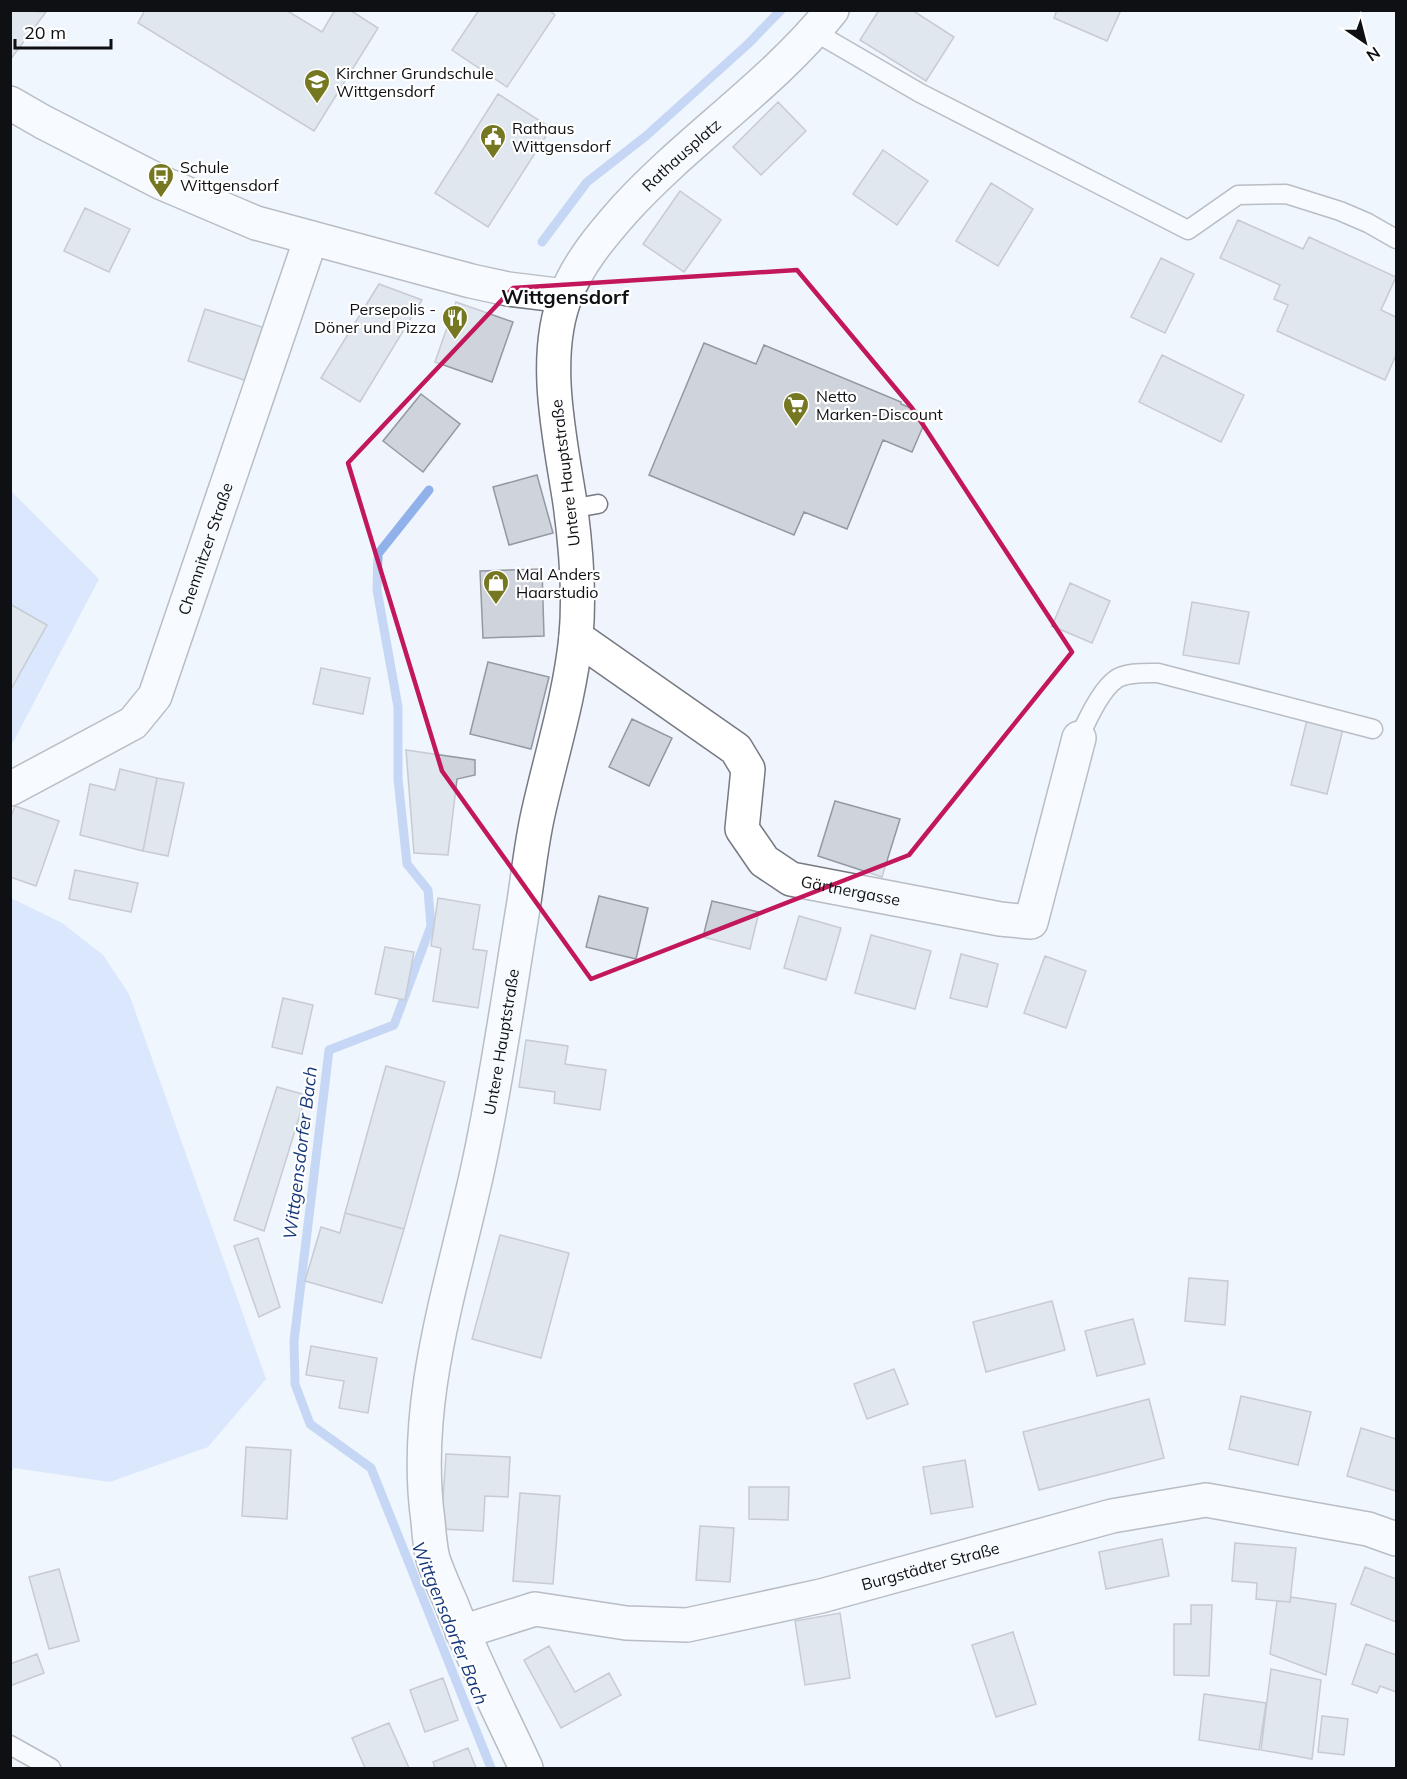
<svg xmlns="http://www.w3.org/2000/svg" width="1407" height="1779" font-family="Mulish,sans-serif">
<style>
.green{fill:#bed4fb}
.lines{fill:none;stroke-linecap:round;stroke-linejoin:round}
.stream{stroke:#90b1ea;stroke-width:9}
.building{fill:#cfd4dc;stroke:#9498a0;stroke-width:1.5}
.service-casing{stroke:#757981;stroke-width:21}
.minor-casing{stroke:#757981;stroke-width:36}
.tertiary-casing{stroke:#757981;stroke-width:36}
.service{stroke:#fff;stroke-width:18}
.minor{stroke:#fff;stroke-width:33}
.tertiary{stroke:#fff;stroke-width:33}
.marked{fill:none;stroke:#c2185b;stroke-width:4.5;stroke-linejoin:round}
.labels{text-anchor:middle;dominant-baseline:central;stroke-width:4.5;stroke-linejoin:round;paint-order:stroke}
.poi-label{font-size:16px;fill:#0f1013;stroke:#fff;text-anchor:start}
.street-label{font-size:16px;fill:#0f1013;stroke:#fff}
.water-label{font-size:18px;font-style:italic;fill:#15387b;stroke:#fff}
.quarter-label{font-size:20px;font-weight:bold;fill:#0f1013;stroke:#fff}
</style>
<rect width="100%" height="100%" fill="#f0f5fd"/>
<path class="green" d="M 11,491 L 99,579 L 11,746 Z
M 11,898 L 62,923 L 103,955 L 129,994 L 266,1379 L 208,1447 L 110,1482 L 14,1468 L 11,1473 Z"/>
<g class="lines">
<path class="stream" d="M 542,242 L 587,182 L 646,136 L 748,44 L 781,10
M 429,490 L 378,554 L 377,590 L 398,707 L 398,779 L 407,864 L 428,890 L 431,926 L 394,1025 L 329,1050 L 294,1341 L 295,1384 L 310,1424 L 371,1468 L 491,1768"/>
</g>
<path class="building" d="M 10,10 L 46,12 L 10,60 Z
M 145,10 L 286,10 L 322,32 L 335,10 L 350,10 L 378,28 L 314,131 L 138,23 Z
M 479,10 L 549,10 L 555,15 L 507,87 L 452,50 Z
M 879,10 L 912,10 L 954,37 L 926,81 L 860,40 Z
M 1057,10 L 1121,10 L 1107,41 L 1054,18 Z
M 498,94 L 551,128 L 488,227 L 435,193 Z
M 778,102 L 806,131 L 761,175 L 733,147 Z
M 883,150 L 928,181 L 897,225 L 853,194 Z
M 991,183 L 1033,209 L 998,266 L 956,241 Z
M 680,191 L 721,220 L 684,272 L 643,244 Z
M 85,208 L 130,229 L 109,272 L 64,251 Z
M 1238,220 L 1303,249 L 1309,237 L 1396,277 L 1381,310 L 1396,317 L 1396,355 L 1385,380 L 1277,331 L 1288,305 L 1274,299 L 1280,285 L 1220,258 Z
M 1161,258 L 1194,274 L 1165,333 L 1131,317 Z
M 379,284 L 422,300 L 360,402 L 321,378 Z
M 456,302 L 513,322 L 492,382 L 435,362 Z
M 205,309 L 265,328 L 247,381 L 188,361 Z
M 704,343 L 756,364 L 764,345 L 901,402 L 901,404 L 928,415 L 912,452 L 883,440 L 847,529 L 804,512 L 794,535 L 649,475 Z
M 1162,355 L 1244,395 L 1221,442 L 1139,402 Z
M 421,394 L 460,424 L 423,472 L 383,441 Z
M 537,475 L 553,533 L 509,545 L 493,487 Z
M 542,569 L 544,636 L 483,638 L 480,571 Z
M 1070,583 L 1110,601 L 1092,643 L 1052,626 Z
M 1192,602 L 1249,612 L 1239,664 L 1183,655 Z
M 10,604 L 47,625 L 10,691 Z
M 488,662 L 549,677 L 531,749 L 470,734 Z
M 321,668 L 370,678 L 363,714 L 313,704 Z
M 632,719 L 672,738 L 649,786 L 609,767 Z
M 1307,720 L 1343,729 L 1327,794 L 1291,785 Z
M 406,750 L 475,760 L 475,775 L 457,779 L 448,855 L 414,853 Z
M 120,769 L 157,778 L 143,851 L 80,835 L 90,784 L 115,790 Z
M 157,778 L 184,783 L 168,856 L 143,851 Z
M 835,801 L 900,819 L 882,877 L 818,856 Z
M 15,806 L 59,821 L 36,886 L 10,877 L 10,819 Z
M 75,870 L 138,883 L 131,912 L 69,899 Z
M 599,896 L 648,908 L 636,959 L 586,947 Z
M 438,898 L 480,905 L 473,949 L 487,951 L 478,1008 L 433,1001 L 441,948 L 431,946 Z
M 712,901 L 759,912 L 750,949 L 703,937 Z
M 799,916 L 841,928 L 826,980 L 784,968 Z
M 871,935 L 931,951 L 915,1009 L 855,993 Z
M 385,947 L 414,952 L 405,1000 L 375,994 Z
M 961,954 L 998,964 L 987,1007 L 950,998 Z
M 1045,956 L 1086,971 L 1066,1028 L 1024,1013 Z
M 283,998 L 313,1005 L 302,1054 L 272,1047 Z
M 526,1040 L 568,1046 L 565,1064 L 606,1070 L 600,1110 L 554,1103 L 555,1092 L 519,1087 Z
M 386,1066 L 445,1082 L 404,1229 L 345,1213 Z
M 277,1087 L 306,1095 L 264,1231 L 234,1220 Z
M 345,1213 L 404,1229 L 382,1303 L 305,1281 L 321,1227 L 340,1233 Z
M 500,1235 L 569,1253 L 541,1358 L 472,1339 Z
M 258,1238 L 280,1307 L 259,1317 L 234,1246 Z
M 1189,1278 L 1228,1281 L 1225,1325 L 1185,1321 Z
M 1052,1301 L 1065,1350 L 986,1372 L 973,1322 Z
M 1133,1319 L 1145,1364 L 1097,1376 L 1085,1331 Z
M 311,1346 L 377,1358 L 368,1413 L 339,1408 L 344,1381 L 306,1375 Z
M 894,1369 L 908,1404 L 867,1419 L 854,1384 Z
M 1241,1396 L 1311,1412 L 1298,1465 L 1229,1449 Z
M 1149,1399 L 1164,1458 L 1039,1490 L 1023,1432 Z
M 1361,1428 L 1396,1439 L 1396,1491 L 1347,1476 Z
M 246,1447 L 291,1450 L 287,1519 L 242,1516 Z
M 446,1454 L 510,1457 L 508,1497 L 485,1496 L 483,1531 L 441,1529 Z
M 965,1460 L 973,1507 L 931,1514 L 923,1467 Z
M 749,1487 L 789,1487 L 788,1520 L 749,1519 Z
M 520,1493 L 560,1496 L 553,1584 L 513,1581 Z
M 700,1526 L 734,1528 L 730,1582 L 696,1580 Z
M 1162,1539 L 1169,1576 L 1106,1589 L 1099,1552 Z
M 1235,1543 L 1296,1548 L 1290,1602 L 1256,1599 L 1257,1583 L 1232,1581 Z
M 1365,1567 L 1396,1579 L 1396,1622 L 1351,1604 Z
M 59,1569 L 79,1641 L 49,1649 L 29,1577 Z
M 1291,1597 L 1336,1604 L 1326,1675 L 1270,1654 L 1277,1601 L 1290,1602 Z
M 1191,1605 L 1212,1605 L 1209,1676 L 1174,1675 L 1174,1624 L 1191,1624 Z
M 840,1613 L 850,1678 L 805,1685 L 795,1621 Z
M 1013,1632 L 1036,1704 L 996,1717 L 972,1645 Z
M 1366,1644 L 1396,1655 L 1396,1692 L 1380,1686 L 1377,1693 L 1352,1684 Z
M 549,1646 L 575,1692 L 609,1673 L 621,1695 L 561,1728 L 524,1660 Z
M 37,1654 L 44,1673 L 10,1686 L 10,1664 Z
M 1271,1669 L 1321,1680 L 1312,1759 L 1261,1750 Z
M 443,1678 L 458,1720 L 425,1732 L 410,1690 Z
M 1204,1694 L 1266,1703 L 1259,1750 L 1199,1740 Z
M 1322,1716 L 1348,1719 L 1344,1755 L 1318,1752 Z
M 389,1723 L 409,1768 L 365,1768 L 352,1738 Z
M 468,1748 L 476,1768 L 435,1768 L 433,1762 Z"/>
<g class="lines">
<defs>
<path id="service" d="M 815,32 L 920,93 L 1188,230 L 1238,195 L 1286,194 L 1340,211 L 1368,223 L 1396,239
M 570,509 L 598,504
M 1079,738 C 1086,722 1101,690 1115,680 C 1125,672 1145,673 1158,673 L 1373,729
M 10,1745 L 51,1768"/>
<g id="minor">
<path id="s1" d="M 576,637 L 736,749 L 748,769 L 742,829 L 764,861 L 791,879 L 1000,919 L 1031,922 L 1079,738"/>
<path id="s2" d="M 10,789 L 133,723 L 155,696 L 311,238"/>
</g>
<g id="tertiary">
<path d="M 10,103 L 43,122 L 162,183 L 256,223 L 471,281 L 508,289 L 565,296"/>
<path id="s3" d="M 462,1632 L 535,1609 L 626,1623 L 687,1625 L 821,1596 L 1112,1516 L 1206,1500 L 1368,1529 L 1396,1539"/>
<path id="s4" d="M 526,1768 C 501,1714 473,1660 451,1603 C 445,1589 438,1574 433,1559 C 430,1547 429,1533 428,1521 C 411,1399 454,1281 479,1163 C 497,1079 509,993 523,908 C 528,877 531,845 538,814 C 551,755 570,697 576,636 C 580,592 576,547 570,503 C 560,438 541,357 566,295 C 579,262 602,235 625,209 C 690,138 772,85 832,10"/>
</g>
</defs>
<use href="#service" class="service-casing"/>
<use href="#minor" class="minor-casing"/>
<use href="#tertiary" class="tertiary-casing"/>
<use href="#service" class="service"/>
<use href="#minor" class="minor"/>
<use href="#tertiary" class="tertiary"/>
</g>
<path d="M0 0H1407V1779H0ZM 797,270 L 912,408 L 1072,652 L 909,855 L 591,979 L 442,771 L 348,463 L 513,288 Z" fill="#f0f5fd" fill-opacity=".55" fill-rule="evenodd"/>
<path class="marked" d="M 797,270 L 912,408 L 1072,652 L 909,855 L 591,979 L 442,771 L 348,463 L 513,288 Z"/>
<defs>
<symbol id="school-pin" viewBox="-11 -11 22 30"><path d="M0 17L-7.5 6A9.5 9.5 0 1 1 7.5 6Z" fill="#757820" stroke="#fff"/><path d="M0-5L7-2L0 1L-7-2ZM-4 1L0 2.5L4 1V4Q0 6-4 4Z" fill="#fff"/></symbol>
<symbol id="civic-pin" viewBox="-11 -11 22 30"><path d="M0 17L-7.5 6A9.5 9.5 0 1 1 7.5 6Z" fill="#757820" stroke="#fff"/><path d="M-.6-6.5H3V-4.5H.6V-3L4-1V1h2V6H-6V1h2V-1L-.6-3ZM-1.2 2.5V6h2.4V2.5Z" fill="#fff"/></symbol>
<symbol id="bus-pin" viewBox="-11 -11 22 30"><path d="M0 17L-7.5 6A9.5 9.5 0 1 1 7.5 6Z" fill="#757820" stroke="#fff"/><path d="M-5-6H5V4H4V6H2V4H-2V6H-4V4H-5ZM-3.5-4V0h7V-4ZM-3.5 1.2v1.5H-2V1.2ZM2 1.2v1.5H3.5V1.2Z" fill="#fff"/></symbol>
<symbol id="restaurant-pin" viewBox="-11 -11 22 30"><path d="M0 17L-7.5 6A9.5 9.5 0 1 1 7.5 6Z" fill="#757820" stroke="#fff"/><path d="M-5-6h1v4h1v-4h1v4h1v-4h1v5L-1.5 .5V6h-2V.5L-5-1ZM5-6V6H3V1.5H1.5Q1.5-4 5-6Z" fill="#fff"/></symbol>
<symbol id="supermarket-pin" viewBox="-11 -11 22 30"><path d="M0 17L-7.5 6A9.5 9.5 0 1 1 7.5 6Z" fill="#757820" stroke="#fff"/><path d="M-6-5.5h2.5l.6 2H6L4.5 2H-2.5L-4.4-4H-6ZM-1.5 3.2a1.3 1.3 0 1 0 .1 0ZM3 3.2a1.3 1.3 0 1 0 .1 0Z" fill="#fff"/></symbol>
<symbol id="shop-pin" viewBox="-11 -11 22 30"><path d="M0 17L-7.5 6A9.5 9.5 0 1 1 7.5 6Z" fill="#757820" stroke="#fff"/><path d="M-5-2.5h2.3a2.7 3.5 0 0 1 5.4 0H5L5.5 6h-11ZM-1.5-2.5h3a1.5 2.3 0 0 0-3 0Z" fill="#fff"/></symbol>
</defs>
<g fill-rule="evenodd">
<use href="#school-pin" x="302" y="67" width="30" height="40"/>
<use href="#civic-pin" x="478" y="122" width="30" height="40"/>
<use href="#bus-pin" x="146" y="161" width="30" height="40"/>
<use href="#restaurant-pin" x="440" y="303" width="30" height="40"/>
<use href="#supermarket-pin" x="781" y="390" width="30" height="40"/>
<use href="#shop-pin" x="481" y="568" width="30" height="40"/>
</g>
<g class="labels">
<g class="poi-label">
<text x="336" y="73">Kirchner Grundschule<tspan x="336" dy="18">Wittgensdorf</tspan></text>
<text x="512" y="128">Rathaus<tspan x="512" dy="18">Wittgensdorf</tspan></text>
<text x="180" y="167">Schule<tspan x="180" dy="18">Wittgensdorf</tspan></text>
<text x="436" y="309" text-anchor="end">Persepolis -<tspan x="436" dy="18">Döner und Pizza</tspan></text>
<text x="816" y="396">Netto<tspan x="816" dy="18">Marken-Discount</tspan></text>
<text x="516" y="574">Mal Anders<tspan x="516" dy="18">Haarstudio</tspan></text>
</g>
<g class="street-label">
<text stroke="none"><textPath href="#s4" startOffset="1694">Rathausplatz</textPath></text>
<text transform="translate(565 473) rotate(-97)">Untere Hauptstraße</text>
<text stroke="none"><textPath href="#s2" startOffset="330">Chemnitzer Straße</textPath></text>
<text stroke="none"><textPath href="#s1" startOffset="411">Gärtnergasse</textPath></text>
<text stroke="none"><textPath href="#s4" startOffset="754">Untere Hauptstraße</textPath></text>
<text stroke="none"><textPath href="#s3" startOffset="480">Burgstädter Straße</textPath></text>
</g>
<g class="water-label">
<text transform="translate(300 1153) rotate(-83)">Wittgensdorfer Bach</text>
<text transform="translate(450 1623) rotate(68)">Wittgensdorfer Bach</text>
</g>
<g class="quarter-label">
<text x="565" y="296">Wittgensdorf</text>
</g>
</g>
<rect width="1407" height="1779" fill="none" stroke="#0f1013" stroke-width="24"/>
<g transform="translate(1365 42) rotate(145)" stroke="#ffffff" stroke-width="4.5" paint-order="stroke">
<path d="M0-4.5L10 22L0 15L-10 22Z" fill="#0f1013"/>
<text y="-9" font-size="16" font-weight="bold" text-anchor="middle" fill="#0f1013">N</text>
</g>
<path d="M15 39v9h96v-9" fill="none" stroke="#0f1013" stroke-width="3"/>
<text x="24" y="39" font-size="18" fill="#0f1013" stroke="#ffffff" stroke-width="4.5" paint-order="stroke">20 m</text>
</svg>
